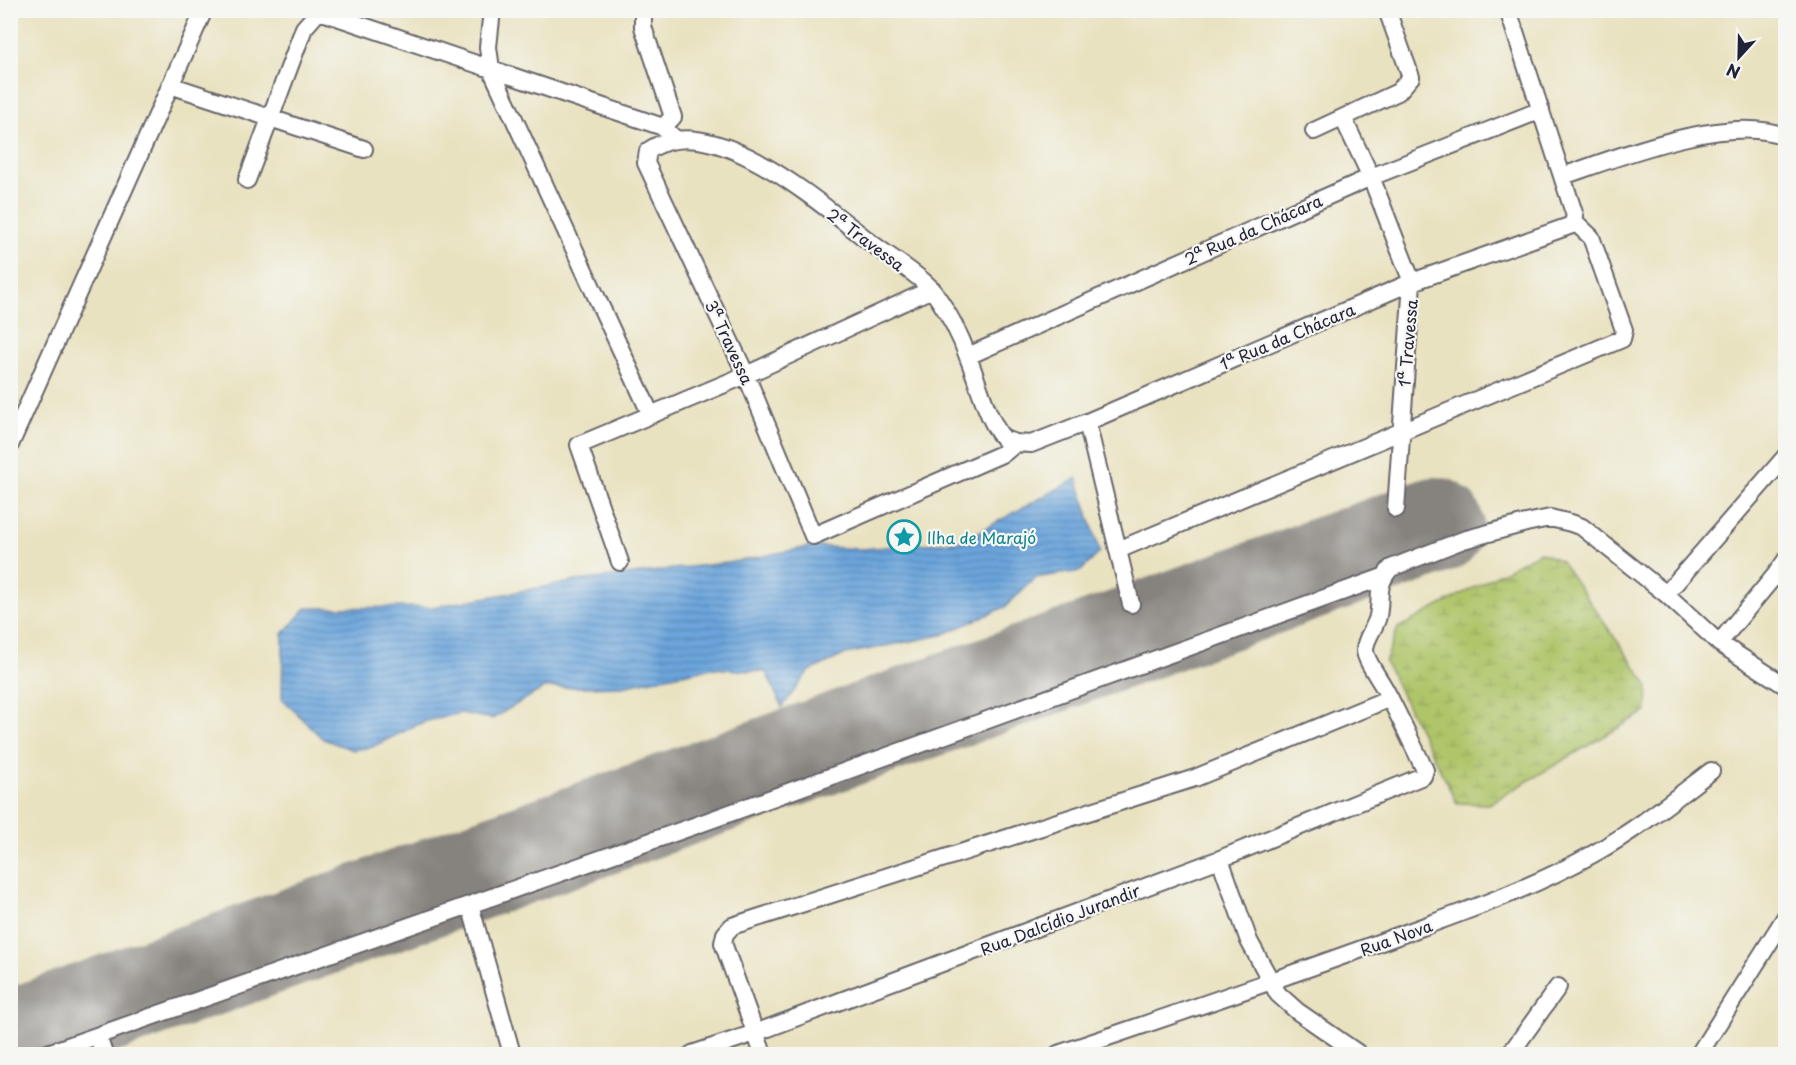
<svg xmlns="http://www.w3.org/2000/svg" width="1796" height="1065" font-family="'Playpen Sans',sans-serif">
<style>
.wetland{fill:url(#wetland-marsh);stroke:#687452;stroke-width:1.5}
.water{fill:url(#water-rules);stroke:#47648b;stroke-width:1.5}
.lines{fill:none;stroke-linecap:round;stroke-linejoin:round}
.runway{stroke:#86827e;stroke-width:98}
.street-casing{stroke:#68656a;stroke-width:20}
.street{stroke:#fff;stroke-width:16}
.labels{text-anchor:middle;dominant-baseline:central;stroke-width:4.5;stroke-linejoin:round;paint-order:stroke}
.street-label{font-size:16px;fill:#22223b;stroke:#f6f6f2}
.culture-label{font-size:16px;fill:#0d838f;stroke:#f6f6f2;text-anchor:start}
</style>
<defs>
<pattern id="wetland-marsh" width="20" height="14" patternUnits="userSpaceOnUse" patternTransform="scale(1.5)"><rect width="20" height="14" fill="#afc569"/><path d="M1 5h8M5 5V1M11 12h8M15 12V8" fill="none" stroke="#96a95c"/></pattern>
<pattern id="water-rules" width="6" height="5" patternUnits="userSpaceOnUse" patternTransform="scale(1.5)"><rect width="6" height="5" fill="#6ca5db"/><path d="M0 2.5h6" fill="none" stroke="#5886b3"/></pattern>
</defs>
<rect width="100%" height="100%" fill="#f6f6f2"/>
<filter id="ink" filterUnits="userSpaceOnUse"><feTurbulence type="fractalNoise" baseFrequency=".0167" numOctaves="2"/><feDisplacementMap in="SourceGraphic" scale="12" xChannelSelector="R" yChannelSelector="G"/><feConvolveMatrix kernelMatrix="1 2 1 2 8 2 1 2 1" color-interpolation-filters="sRGB"/></filter>
<filter id="wash" filterUnits="userSpaceOnUse"><feTurbulence type="fractalNoise" baseFrequency=".008" numOctaves="4" result="noise"/><feDisplacementMap in="SourceGraphic" scale="24" xChannelSelector="R" yChannelSelector="G"/><feGaussianBlur stdDeviation="1.35" result="paint"/><feColorMatrix in="noise" values="0 0 0 0 0 0 0 0 0 0 0 0 0 0 0 0 0 1.4 0 .05"/><feComposite in="paint" operator="in"/></filter>
<g filter="url(#wash)">
<rect width="100%" height="100%" fill="#e9e2c0"/>
<path class="wetland" d="M 1540,552 L 1561,561 L 1648,685 L 1647,711 L 1489,804 L 1457,803 L 1385,662 L 1398,628 Z"/>
<path class="water" d="M 1077,478 L 1100,552 L 1081,571 L 1035,578 L 1005,607 L 942,635 L 846,654 L 808,672 L 782,707 L 766,672 L 712,668 L 622,686 L 544,688 L 492,719 L 461,713 L 423,722 L 372,747 L 353,750 L 323,739 L 282,699 L 283,634 L 306,608 L 432,607 L 577,581 L 739,561 L 813,546 L 861,549 L 962,541 Z"/>
<g class="lines">
<path class="runway" d="M 10,1039 L 1435,526"/>
</g>
</g>
<g filter="url(#ink)">
<g class="lines">
<defs>
<path id="street" d="M 492,10 L 488,47 L 491,69 L 651,415
M 643,10 L 643,27 L 673,117 L 663,127
M 170,85 L 364,149
M 1343,118 L 1371,177 L 1412,282 L 1396,509
M 1314,131 L 1398,92 L 1411,77 L 1387,10
M 1563,176 C 1618,157 1731,112 1786,137
M 247,180 L 304,28 L 319,11 L 663,127 L 674,138
M 968,356 L 1371,177 L 1541,110
M 1087,422 L 1131,604
M 1016,443 L 1004,453 L 813,536 L 746,375 L 646,163 L 648,151 C 710,105 821,205 870,242 C 885,254 924,278 934,292 C 948,312 960,334 968,357 C 978,382 984,409 999,433 L 1004,439 L 1016,443 L 1031,444 L 1087,422 L 1412,282 L 1572,225 L 1575,216 L 1508,10
M 10,445 L 204,10
M 1118,550 L 1622,339 L 1624,330 L 1591,237 L 1574,221
M 620,562 L 579,445 L 746,375 L 932,289
M 1666,594 L 1786,456
M 1719,643 L 1776,574 L 1786,560
M 1220,859 L 1249,941 L 1278,994 L 1297,1011 L 1359,1054
M 470,905 L 512,1054
M 98,1036 L 104,1054
M 45,1054 L 694,826 L 1383,577
M 692,1054 L 755,1033 L 1220,859 L 1423,776 L 1425,770 C 1412,744 1400,717 1386,691 C 1381,681 1365,660 1365,650 C 1365,638 1376,627 1378,616 C 1382,595 1375,586 1391,568 L 1463,540 L 1526,523 L 1550,518 L 1571,523 L 1582,527 L 1666,594 L 1719,643 L 1786,686
M 763,1054 L 723,943 L 725,934 L 732,926 L 1195,778 L 1390,698
M 1058,1054 C 1169,1016 1281,979 1392,938 C 1460,913 1529,890 1593,854 C 1635,831 1673,800 1711,771
M 1510,1054 L 1558,987
M 1699,1054 L 1786,916"/>
</defs>
<use href="#street" class="street-casing"/>
<use href="#street" class="street"/>
</g>
</g>
<defs>
<symbol id="sight-ring" viewBox="-11 -11 22 22"><circle r="9.5" fill="#f6f6f2" stroke="#0f9aa8" stroke-width="1.5"/><path d="M0-6L1.8-2.2L6-1.7L2.9 1.2L3.7 5.4L0 3.3L-3.7 5.4L-2.9 1.2L-6-1.7L-1.8-2.2Z" fill="#0f9aa8"/></symbol>
</defs>
<g fill-rule="evenodd">
<use href="#sight-ring" x="885" y="518" width="38" height="38"/>
</g>
<g class="labels">
<g class="street-label">
<text transform="translate(1253 229) rotate(-24)">2ª Rua da Chácara</text>
<text transform="translate(866 239) rotate(37)">2ª Travessa</text>
<text transform="translate(1287 336) rotate(-23)">1ª Rua da Chácara</text>
<text transform="translate(730 342) rotate(65)">3ª Travessa</text>
<text transform="translate(1407 343) rotate(-85)">1ª Travessa</text>
<text transform="translate(1060 919) rotate(-21)">Rua Dalcídio Jurandir</text>
<text transform="translate(1396 937) rotate(-20)">Rua Nova</text>
</g>
<g class="culture-label">
<text x="927" y="537">Ilha de Marajó</text>
</g>
</g>
<rect width="1796" height="1065" fill="none" stroke="#f6f6f2" stroke-width="36"/>
<g transform="translate(1739 57) rotate(202)" stroke="#f6f6f2" stroke-width="4.5" paint-order="stroke">
<path d="M0-4.5L10 22L0 15L-10 22Z" fill="#22223b"/>
<text y="-9" font-size="16" font-weight="bold" text-anchor="middle" fill="#22223b">N</text>
</g>
</svg>
